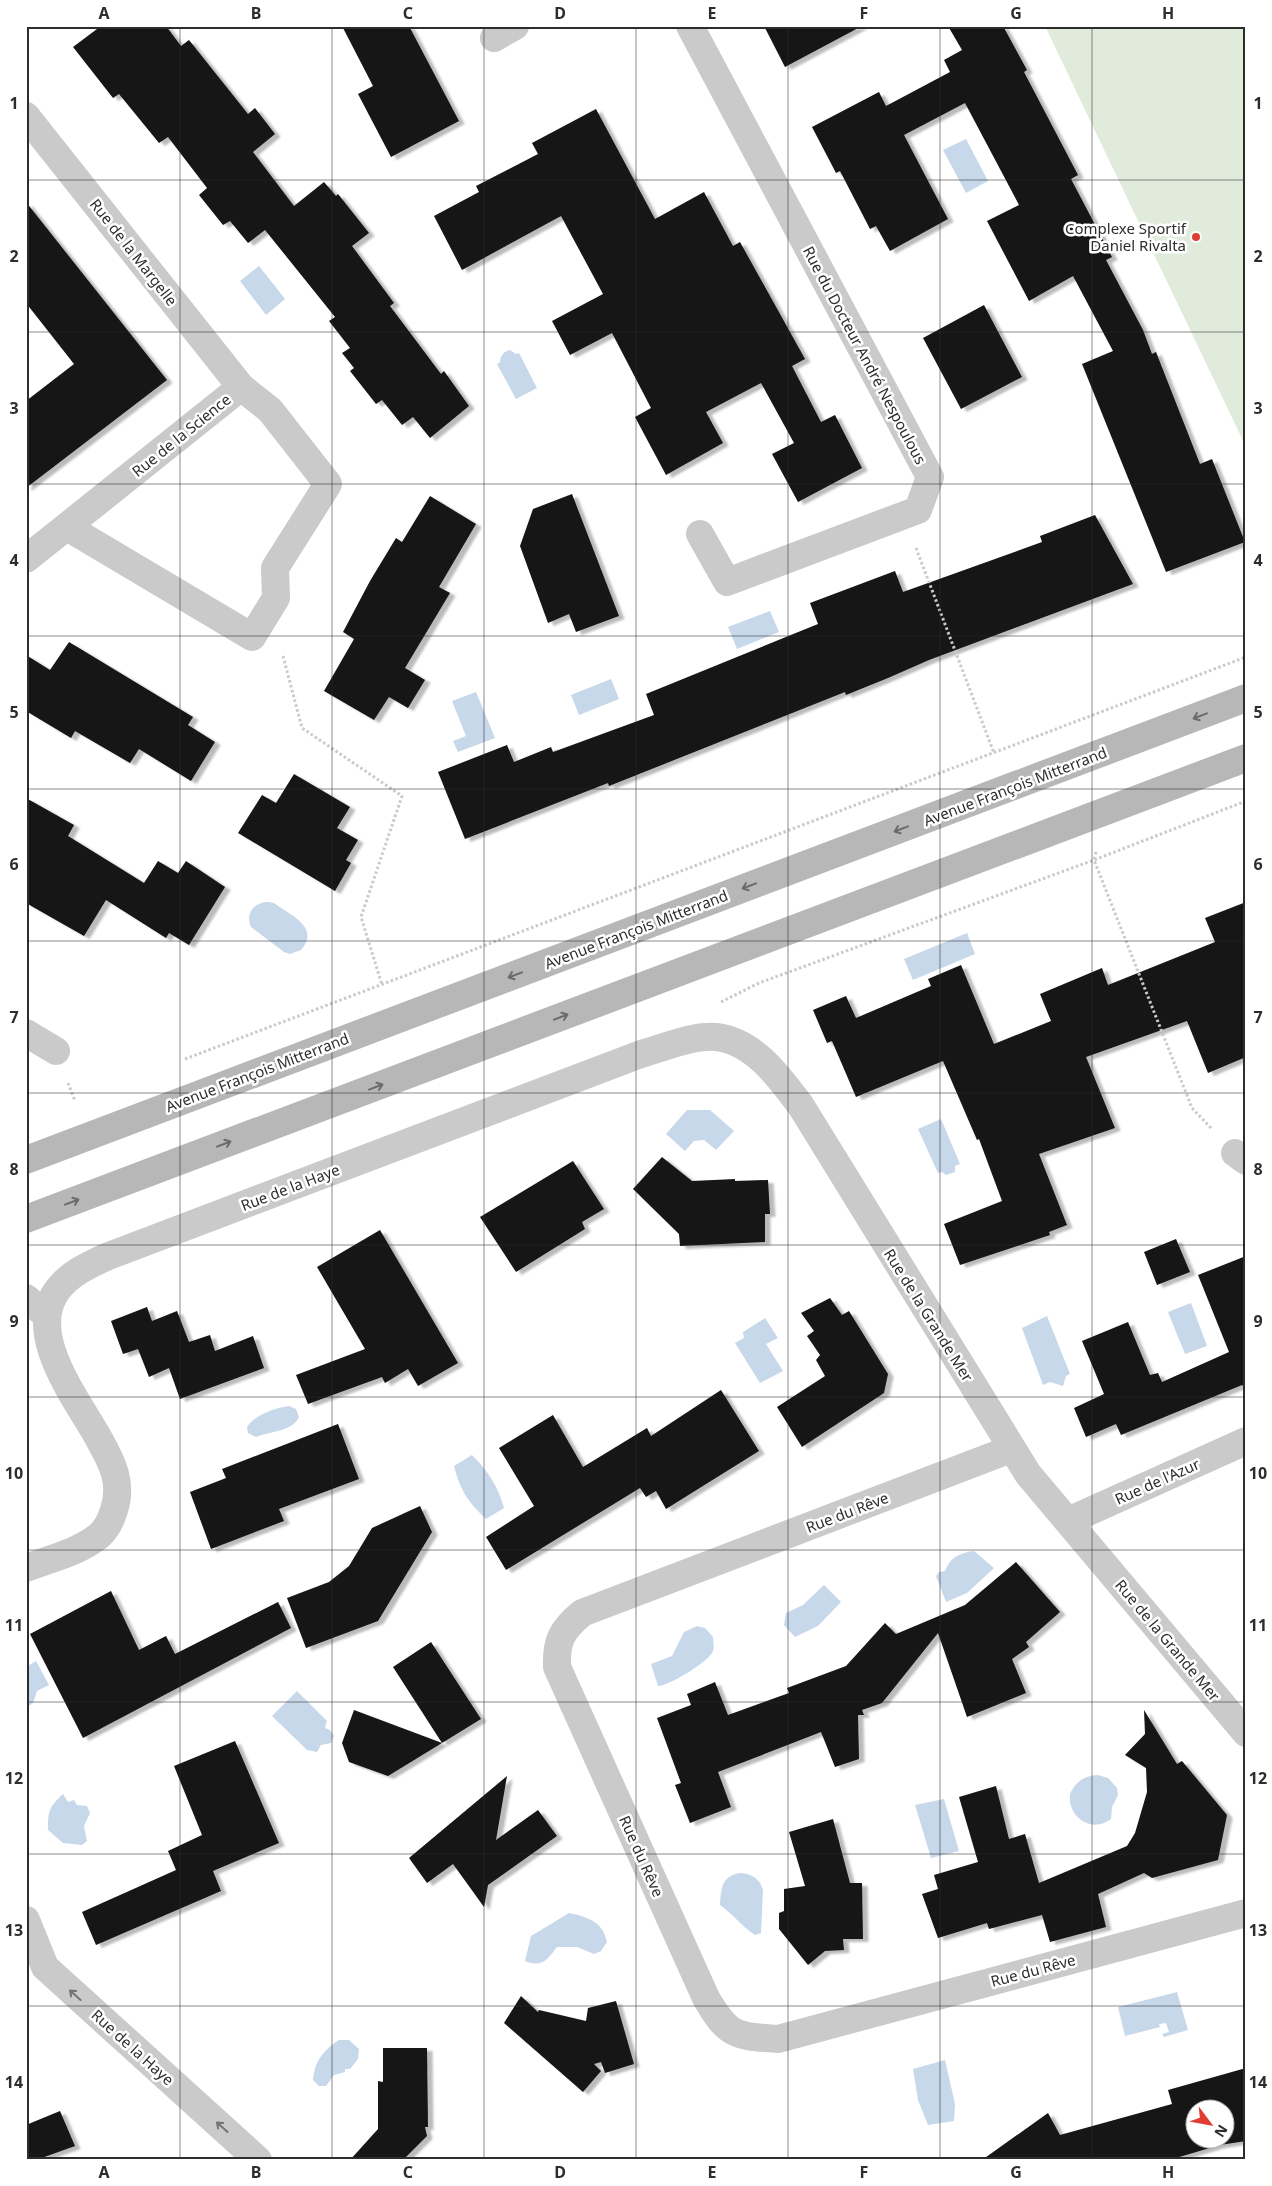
<svg xmlns="http://www.w3.org/2000/svg" width="1272" height="2186" font-family="'Noto Sans',sans-serif">
<style>
.green{fill:#e1ebdb}
.water{fill:#c7d8ea}
.building{fill:#141414;fill-rule:evenodd;filter:url(#shadow)}
.lines{fill:none;stroke-linecap:round;stroke-linejoin:round}
.path{stroke:#cacaca;stroke-width:3;stroke-dasharray:2.5 2.5;stroke-linecap:butt}
.street{stroke:#cacaca;stroke-width:28}
.secondary{stroke:#b7b7b7;stroke-width:28}
.oneway{stroke:#6b6b6b}
.oneway2{stroke:#747474}
.grid{fill:none;stroke:#2d2d2d;stroke-width:1;stroke-opacity:0.55}
.poi-dot{fill:#e23d32;stroke:#fff;stroke-width:2}
.labels{text-anchor:middle;dominant-baseline:central;stroke-width:5;stroke-linejoin:round;paint-order:stroke}
.poi-label{font-size:15px;fill:#2d2d2d;stroke:#fff;text-anchor:end}
.street-label{font-size:15px;fill:#2d2d2d;stroke:#fff}
.neatline{fill:none;stroke:#2d2d2d;stroke-width:2}
.grid-label{font-size:16px;text-anchor:middle;font-weight:bold;fill:#2d2d2d}
</style>
<defs>
<filter id="shadow"><feDropShadow dx="5.5" dy="3" stdDeviation="1" flood-color="#0004"/></filter>
</defs>
<rect width="100%" height="100%" fill="#fff"/>
<path class="green" d="M 1045,26 L 1246,26 L 1246,447 Z"/>
<path class="water" d="M 966,139 L 988,181 L 966,193 L 943,150 Z
M 259,266 L 285,299 L 266,315 L 240,281 Z
M 510,350 L 516,354 L 519,353 L 537,388 L 516,399 L 497,364 L 500,362 C 501,355 503,352 510,350 Z
M 770,611 L 779,632 L 737,649 L 728,627 Z
M 611,679 L 619,699 L 579,715 L 571,695 Z
M 476,692 L 495,738 L 458,752 L 453,741 L 466,736 L 452,701 Z
M 268,902 L 274,903 C 290,915 321,927 301,950 L 290,954 L 284,952 L 251,927 C 245,914 254,902 268,902 Z
M 967,933 L 975,954 L 913,980 L 904,959 Z
M 687,1110 L 710,1110 L 734,1131 L 716,1150 L 704,1140 L 694,1141 L 685,1151 L 666,1134 Z
M 941,1119 L 960,1164 L 955,1166 L 955,1172 L 946,1175 L 942,1172 L 938,1173 L 918,1129 Z
M 1191,1303 L 1207,1346 L 1185,1354 L 1168,1312 Z
M 1047,1316 L 1070,1374 L 1066,1376 L 1063,1386 L 1050,1382 L 1043,1385 L 1022,1328 Z
M 765,1318 L 778,1338 L 766,1344 L 783,1371 L 760,1383 L 735,1343 L 744,1338 L 743,1332 Z
M 289,1406 L 296,1409 L 299,1417 C 292,1432 270,1431 256,1437 L 248,1433 L 247,1427 C 255,1415 274,1408 289,1406 Z
M 472,1455 C 488,1471 498,1486 504,1508 L 486,1519 C 468,1502 460,1490 454,1466 Z
M 974,1551 L 994,1568 L 967,1593 L 946,1602 L 936,1576 L 939,1572 L 945,1571 C 950,1557 960,1553 974,1551 Z
M 824,1585 L 841,1602 L 818,1626 L 795,1637 L 784,1625 L 786,1613 L 803,1605 Z
M 697,1626 L 705,1628 L 713,1637 C 713,1642 715,1648 712,1653 C 707,1662 669,1686 658,1686 L 651,1664 L 672,1656 L 684,1632 Z
M 36,1661 L 49,1685 L 37,1691 L 33,1703 L 26,1708 L 26,1667 Z
M 297,1691 L 327,1721 L 325,1728 L 330,1730 L 334,1736 L 331,1743 L 321,1745 L 317,1752 L 307,1750 L 272,1716 Z
M 1098,1775 L 1108,1778 L 1117,1788 L 1118,1795 L 1112,1807 L 1111,1819 C 1092,1834 1067,1817 1070,1794 C 1076,1781 1084,1776 1098,1775 Z
M 63,1794 L 68,1802 L 74,1800 L 77,1805 L 87,1806 L 90,1813 L 84,1826 L 87,1841 L 82,1845 L 63,1843 L 48,1830 C 48,1811 49,1807 63,1794 Z
M 944,1799 L 959,1851 L 931,1858 L 915,1805 Z
M 741,1873 C 752,1874 760,1879 763,1890 L 761,1933 L 755,1935 C 741,1926 733,1914 720,1905 C 721,1888 722,1875 741,1873 Z
M 569,1913 C 587,1917 603,1921 607,1942 L 601,1951 L 594,1954 L 577,1947 L 557,1947 C 547,1960 542,1968 525,1961 L 531,1936 Z
M 1177,1992 L 1188,2030 L 1164,2037 L 1162,2034 L 1169,2032 L 1166,2023 L 1159,2024 L 1160,2027 L 1125,2036 L 1118,2007 Z
M 339,2040 L 349,2040 L 359,2049 L 358,2059 L 350,2069 L 345,2069 L 345,2072 L 334,2075 L 326,2086 L 319,2086 L 313,2080 C 315,2060 323,2051 339,2040 Z
M 945,2060 L 955,2104 L 954,2121 L 928,2125 L 918,2100 L 913,2069 Z"/>
<path class="building" d="M 101,26 L 166,26 L 181,46 L 189,40 L 248,114 L 255,108 L 275,134 L 253,152 L 294,206 L 324,182 L 336,196 L 338,194 L 369,233 L 352,246 L 394,303 L 390,306 L 441,374 L 444,371 L 469,406 L 430,438 L 413,417 L 402,425 L 382,400 L 376,404 L 350,371 L 354,368 L 342,353 L 350,348 L 329,321 L 335,317 L 265,230 L 248,243 L 230,221 L 223,225 L 199,195 L 207,188 L 168,137 L 159,143 L 119,94 L 113,98 L 73,47 Z
M 342,26 L 409,26 L 459,121 L 391,157 L 358,94 L 373,86 Z
M 764,26 L 862,26 L 785,67 Z
M 948,26 L 1003,26 L 1027,70 L 1024,72 L 1078,175 L 1071,179 L 1112,257 L 1106,260 L 1143,330 L 1152,354 L 1156,352 L 1200,464 L 1212,459 L 1245,542 L 1166,572 L 1082,364 L 1113,351 L 1073,276 L 1029,301 L 987,221 L 1019,205 L 965,103 L 904,135 L 948,219 L 890,251 L 876,226 L 870,229 L 840,171 L 836,173 L 812,127 L 879,92 L 886,106 L 950,72 L 944,60 L 962,50 Z
M 596,109 L 655,219 L 704,192 L 733,246 L 740,242 L 805,359 L 792,366 L 821,422 L 835,415 L 862,468 L 798,502 L 772,454 L 794,443 L 761,383 L 706,412 L 723,443 L 666,475 L 635,417 L 651,408 L 612,333 L 570,355 L 552,321 L 603,294 L 561,216 L 462,270 L 434,216 L 479,192 L 476,186 L 538,154 L 532,143 Z
M 26,202 L 167,380 L 26,488 L 26,401 L 74,364 L 26,303 Z
M 984,305 L 1022,377 L 961,409 L 923,338 Z
M 572,494 L 619,616 L 576,632 L 569,614 L 548,623 L 520,546 L 533,509 Z
M 430,496 L 476,524 L 439,587 L 450,593 L 405,668 L 425,680 L 408,708 L 389,697 L 374,720 L 324,691 L 354,639 L 343,632 L 370,581 L 396,538 L 402,542 Z
M 1095,515 L 1133,584 L 929,660 L 888,678 L 846,695 L 845,692 L 609,786 L 608,783 L 465,839 L 438,772 L 507,745 L 514,762 L 551,747 L 553,752 L 654,715 L 646,694 L 818,624 L 810,603 L 895,571 L 903,592 L 1042,542 L 1040,536 Z
M 69,642 L 193,717 L 188,725 L 215,742 L 191,781 L 139,749 L 130,763 L 75,731 L 71,738 L 26,711 L 26,655 L 50,670 Z
M 294,774 L 350,807 L 337,828 L 358,840 L 346,860 L 351,863 L 335,891 L 238,833 L 262,795 L 276,803 Z
M 26,798 L 74,825 L 68,836 L 144,883 L 158,861 L 178,873 L 186,861 L 225,887 L 189,945 L 169,933 L 166,938 L 106,900 L 84,936 L 26,903 Z
M 1246,902 L 1246,1057 L 1208,1073 L 1187,1021 L 1086,1057 L 1115,1128 L 1039,1154 L 1067,1225 L 1049,1232 L 1050,1235 L 960,1265 L 944,1224 L 1002,1201 L 979,1139 L 977,1140 L 943,1061 L 856,1097 L 832,1041 L 827,1043 L 813,1010 L 846,996 L 856,1018 L 931,986 L 928,979 L 961,965 L 994,1044 L 1051,1021 L 1040,994 L 1102,968 L 1108,985 L 1215,942 L 1205,918 Z
M 662,1157 L 692,1181 L 735,1179 L 735,1181 L 768,1180 L 770,1214 L 765,1214 L 765,1242 L 680,1246 L 679,1234 L 633,1189 Z
M 573,1161 L 604,1209 L 582,1222 L 585,1229 L 516,1272 L 480,1217 Z
M 380,1230 L 458,1363 L 418,1386 L 408,1369 L 385,1383 L 382,1377 L 308,1404 L 296,1375 L 365,1349 L 317,1267 Z
M 1176,1239 L 1190,1272 L 1157,1285 L 1144,1252 Z
M 1246,1256 L 1246,1389 L 1242,1385 L 1121,1435 L 1116,1424 L 1086,1437 L 1074,1408 L 1104,1394 L 1082,1341 L 1128,1322 L 1150,1375 L 1158,1373 L 1162,1382 L 1229,1352 L 1198,1275 Z
M 830,1298 L 842,1315 L 849,1311 L 888,1374 L 884,1393 L 802,1447 L 777,1407 L 825,1376 L 816,1360 L 820,1355 L 807,1336 L 814,1331 L 801,1313 Z
M 147,1307 L 152,1321 L 177,1311 L 189,1342 L 210,1335 L 215,1351 L 253,1336 L 264,1368 L 180,1399 L 169,1368 L 149,1377 L 138,1349 L 123,1354 L 111,1321 Z
M 721,1390 L 759,1451 L 666,1509 L 656,1491 L 646,1497 L 640,1488 L 506,1570 L 486,1537 L 534,1506 L 499,1448 L 553,1415 L 583,1467 L 647,1428 L 651,1436 Z
M 338,1424 L 359,1479 L 279,1509 L 284,1521 L 211,1549 L 190,1492 L 226,1478 L 222,1469 Z
M 420,1506 L 432,1532 L 378,1621 L 306,1648 L 287,1598 L 329,1582 L 349,1566 L 372,1528 Z
M 1016,1562 L 1060,1612 L 1026,1642 L 1029,1647 L 1012,1659 L 1026,1693 L 967,1717 L 938,1633 L 882,1703 L 862,1710 L 864,1715 L 858,1715 L 859,1759 L 835,1767 L 821,1732 L 718,1772 L 731,1807 L 690,1823 L 675,1785 L 681,1783 L 657,1718 L 691,1705 L 687,1694 L 715,1682 L 728,1715 L 789,1693 L 787,1688 L 846,1666 L 885,1623 L 896,1634 L 965,1605 Z
M 111,1591 L 139,1650 L 166,1636 L 175,1654 L 278,1602 L 291,1628 L 83,1738 L 30,1634 Z
M 431,1642 L 481,1719 L 442,1743 L 393,1667 Z
M 354,1710 L 442,1743 L 388,1776 L 349,1762 L 342,1743 Z
M 1144,1710 L 1177,1764 L 1182,1761 L 1227,1815 L 1218,1860 L 1152,1878 L 1144,1873 L 1098,1894 L 1106,1927 L 1050,1942 L 1042,1915 L 989,1929 L 987,1923 L 938,1938 L 922,1894 L 938,1889 L 934,1875 L 978,1862 L 959,1797 L 996,1786 L 1009,1839 L 1025,1834 L 1039,1883 L 1127,1846 L 1135,1833 L 1147,1792 L 1146,1768 L 1125,1755 L 1145,1734 Z
M 235,1741 L 279,1843 L 213,1871 L 221,1891 L 96,1945 L 82,1912 L 176,1870 L 168,1851 L 202,1835 L 174,1766 Z
M 507,1776 L 496,1840 L 538,1810 L 557,1836 L 488,1885 L 484,1907 L 453,1864 L 427,1883 L 409,1858 Z
M 833,1819 L 850,1883 L 862,1883 L 863,1939 L 843,1939 L 844,1950 L 825,1951 L 808,1965 L 779,1929 L 779,1913 L 784,1911 L 784,1889 L 805,1886 L 789,1832 Z
M 521,1996 L 538,2012 L 539,2010 L 586,2021 L 588,2008 L 616,2001 L 634,2064 L 605,2073 L 601,2062 L 594,2064 L 601,2071 L 583,2092 L 504,2023 Z
M 383,2048 L 427,2048 L 428,2127 L 425,2127 L 427,2136 L 403,2160 L 350,2160 L 378,2129 L 378,2081 L 383,2082 Z
M 1246,2068 L 1246,2141 L 1220,2145 L 1169,2160 L 982,2160 L 1048,2113 L 1060,2135 L 1172,2104 L 1168,2090 ZM 1194,2108 L 1224,2108 L 1224,2138 L 1194,2138 Z
M 60,2111 L 75,2146 L 36,2160 L 26,2160 L 26,2125 Z"/>
<g class="lines">
<path class="path" d="M 916,548 L 994,753
M 283,656 L 302,728 L 402,796 L 361,917 L 382,985
M 1096,852 L 1094,860 L 1192,1108 L 1212,1129
M 721,1002 L 759,983 L 1094,860 L 1246,801
M 185,1059 L 1246,657
M 68,1083 L 75,1101"/>
<path class="street" d="M 690,26 L 930,477 L 918,510 L 727,582 L 700,534
M 494,38 L 515,26
M 26,116 L 241,387 L 270,410 L 328,484 L 275,568 L 276,598 L 252,637 L 67,527
M 26,559 L 241,387
M 26,1033 L 56,1051
M 1235,1153 L 1246,1161
M 26,1298 L 46,1315
M 1011,1449 L 582,1613 C 562,1630 556,1640 557,1667 L 706,1998 C 728,2036 735,2036 778,2039 L 1246,1913
M 1068,1521 L 1246,1441
M 26,1568 C 49,1559 76,1553 96,1538 C 105,1532 111,1520 114,1510 C 123,1483 112,1462 99,1439 C 77,1399 23,1332 59,1288 C 71,1273 89,1265 106,1257 L 641,1054 C 663,1048 692,1035 716,1037 C 754,1041 780,1078 801,1106 L 1028,1474 L 1246,1733
M 26,1920 L 45,1967 L 258,2160"/>
<path class="secondary" d="M 26,1160 L 1246,698
M 26,1219 L 1246,758"/>
</g>
<defs><path id="oneway-shaft" d="M-6 0H5M1.5-3L5.5 0L1.5 3" fill="none" stroke-width="1.6" stroke-linecap="round" stroke-linejoin="round" transform="scale(1.25)"/></defs>
<g class="oneway">
<use href="#oneway-shaft" transform="translate(1200 716) rotate(159)"/>
<use href="#oneway-shaft" transform="translate(901 829) rotate(159)"/>
<use href="#oneway-shaft" transform="translate(749 886) rotate(159)"/>
<use href="#oneway-shaft" transform="translate(515 975) rotate(159)"/>
<use href="#oneway-shaft" transform="translate(561 1017) rotate(-21)"/>
<use href="#oneway-shaft" transform="translate(376 1087) rotate(-21)"/>
<use href="#oneway-shaft" transform="translate(224 1144) rotate(-21)"/>
<use href="#oneway-shaft" transform="translate(72 1202) rotate(-21)"/>
</g>
<g class="oneway2">
<use href="#oneway-shaft" transform="translate(75 1995) rotate(-138)"/>
<use href="#oneway-shaft" transform="translate(222 2127) rotate(-138)"/>
</g>
<path class="grid" d="M 180,26 L 180,2160M 332,26 L 332,2160M 484,26 L 484,2160M 636,26 L 636,2160M 788,26 L 788,2160M 940,26 L 940,2160M 1092,26 L 1092,2160M 26,180 L 1246,180M 26,332 L 1246,332M 26,484 L 1246,484M 26,636 L 1246,636M 26,789 L 1246,789M 26,941 L 1246,941M 26,1093 L 1246,1093M 26,1245 L 1246,1245M 26,1397 L 1246,1397M 26,1550 L 1246,1550M 26,1702 L 1246,1702M 26,1854 L 1246,1854M 26,2006 L 1246,2006"/>
<circle class="poi-dot" cx="1196" cy="237" r="5"/>
<g class="labels">
<g class="poi-label">
<text x="1186" y="228">Complexe Sportif<tspan x="1186" dy="17">Daniel Rivalta</tspan></text>
</g>
<g class="street-label">
<text transform="translate(134 252) rotate(52)">Rue de la Margelle</text>
<text transform="translate(865 355) rotate(62)">Rue du Docteur André Nespoulous</text>
<text transform="translate(181 435) rotate(-39)">Rue de la Science</text>
<text transform="translate(1015 786) rotate(-21)">Avenue François Mitterrand</text>
<text transform="translate(636 929) rotate(-21)">Avenue François Mitterrand</text>
<text transform="translate(257 1072) rotate(-21)">Avenue François Mitterrand</text>
<text transform="translate(290 1187) rotate(-21)">Rue de la Haye</text>
<text transform="translate(929 1315) rotate(58)">Rue de la Grande Mer</text>
<text transform="translate(1157 1481) rotate(-24)">Rue de l'Azur</text>
<text transform="translate(847 1512) rotate(-21)">Rue du Rêve</text>
<text transform="translate(1168 1640) rotate(50)">Rue de la Grande Mer</text>
<text transform="translate(642 1856) rotate(66)">Rue du Rêve</text>
<text transform="translate(1033 1970) rotate(-15)">Rue du Rêve</text>
<text transform="translate(133 2047) rotate(42)">Rue de la Haye</text>
</g>
</g>
<rect width="1272" height="2186" fill="none" stroke="#ffffff" stroke-width="55"/>
<g transform="translate(1210 2124) rotate(122)"><circle r="24" fill="#ffffff" stroke="#ababab"/>
<path d="M0-4L9 19L0 12L-9 19Z" fill="#e23d32"/>
<text y="-8" font-size="14" font-weight="bold" text-anchor="middle" fill="#2d2d2d">N</text>
</g>
<rect x="28" y="28" width="1216" height="2130" class="neatline"/>
<g class="grid-label">
<text x="104" y="19">A</text>
<text x="256" y="19">B</text>
<text x="408" y="19">C</text>
<text x="560" y="19">D</text>
<text x="712" y="19">E</text>
<text x="864" y="19">F</text>
<text x="1016" y="19">G</text>
<text x="1168" y="19">H</text>
<text x="14" y="109">1</text>
<text x="1258" y="109">1</text>
<text x="14" y="262">2</text>
<text x="1258" y="262">2</text>
<text x="14" y="414">3</text>
<text x="1258" y="414">3</text>
<text x="14" y="566">4</text>
<text x="1258" y="566">4</text>
<text x="14" y="718">5</text>
<text x="1258" y="718">5</text>
<text x="14" y="870">6</text>
<text x="1258" y="870">6</text>
<text x="14" y="1023">7</text>
<text x="1258" y="1023">7</text>
<text x="14" y="1175">8</text>
<text x="1258" y="1175">8</text>
<text x="14" y="1327">9</text>
<text x="1258" y="1327">9</text>
<text x="14" y="1479">10</text>
<text x="1258" y="1479">10</text>
<text x="14" y="1631">11</text>
<text x="1258" y="1631">11</text>
<text x="14" y="1784">12</text>
<text x="1258" y="1784">12</text>
<text x="14" y="1936">13</text>
<text x="1258" y="1936">13</text>
<text x="14" y="2088">14</text>
<text x="1258" y="2088">14</text>
<text x="104" y="2178">A</text>
<text x="256" y="2178">B</text>
<text x="408" y="2178">C</text>
<text x="560" y="2178">D</text>
<text x="712" y="2178">E</text>
<text x="864" y="2178">F</text>
<text x="1016" y="2178">G</text>
<text x="1168" y="2178">H</text>
</g>
</svg>
